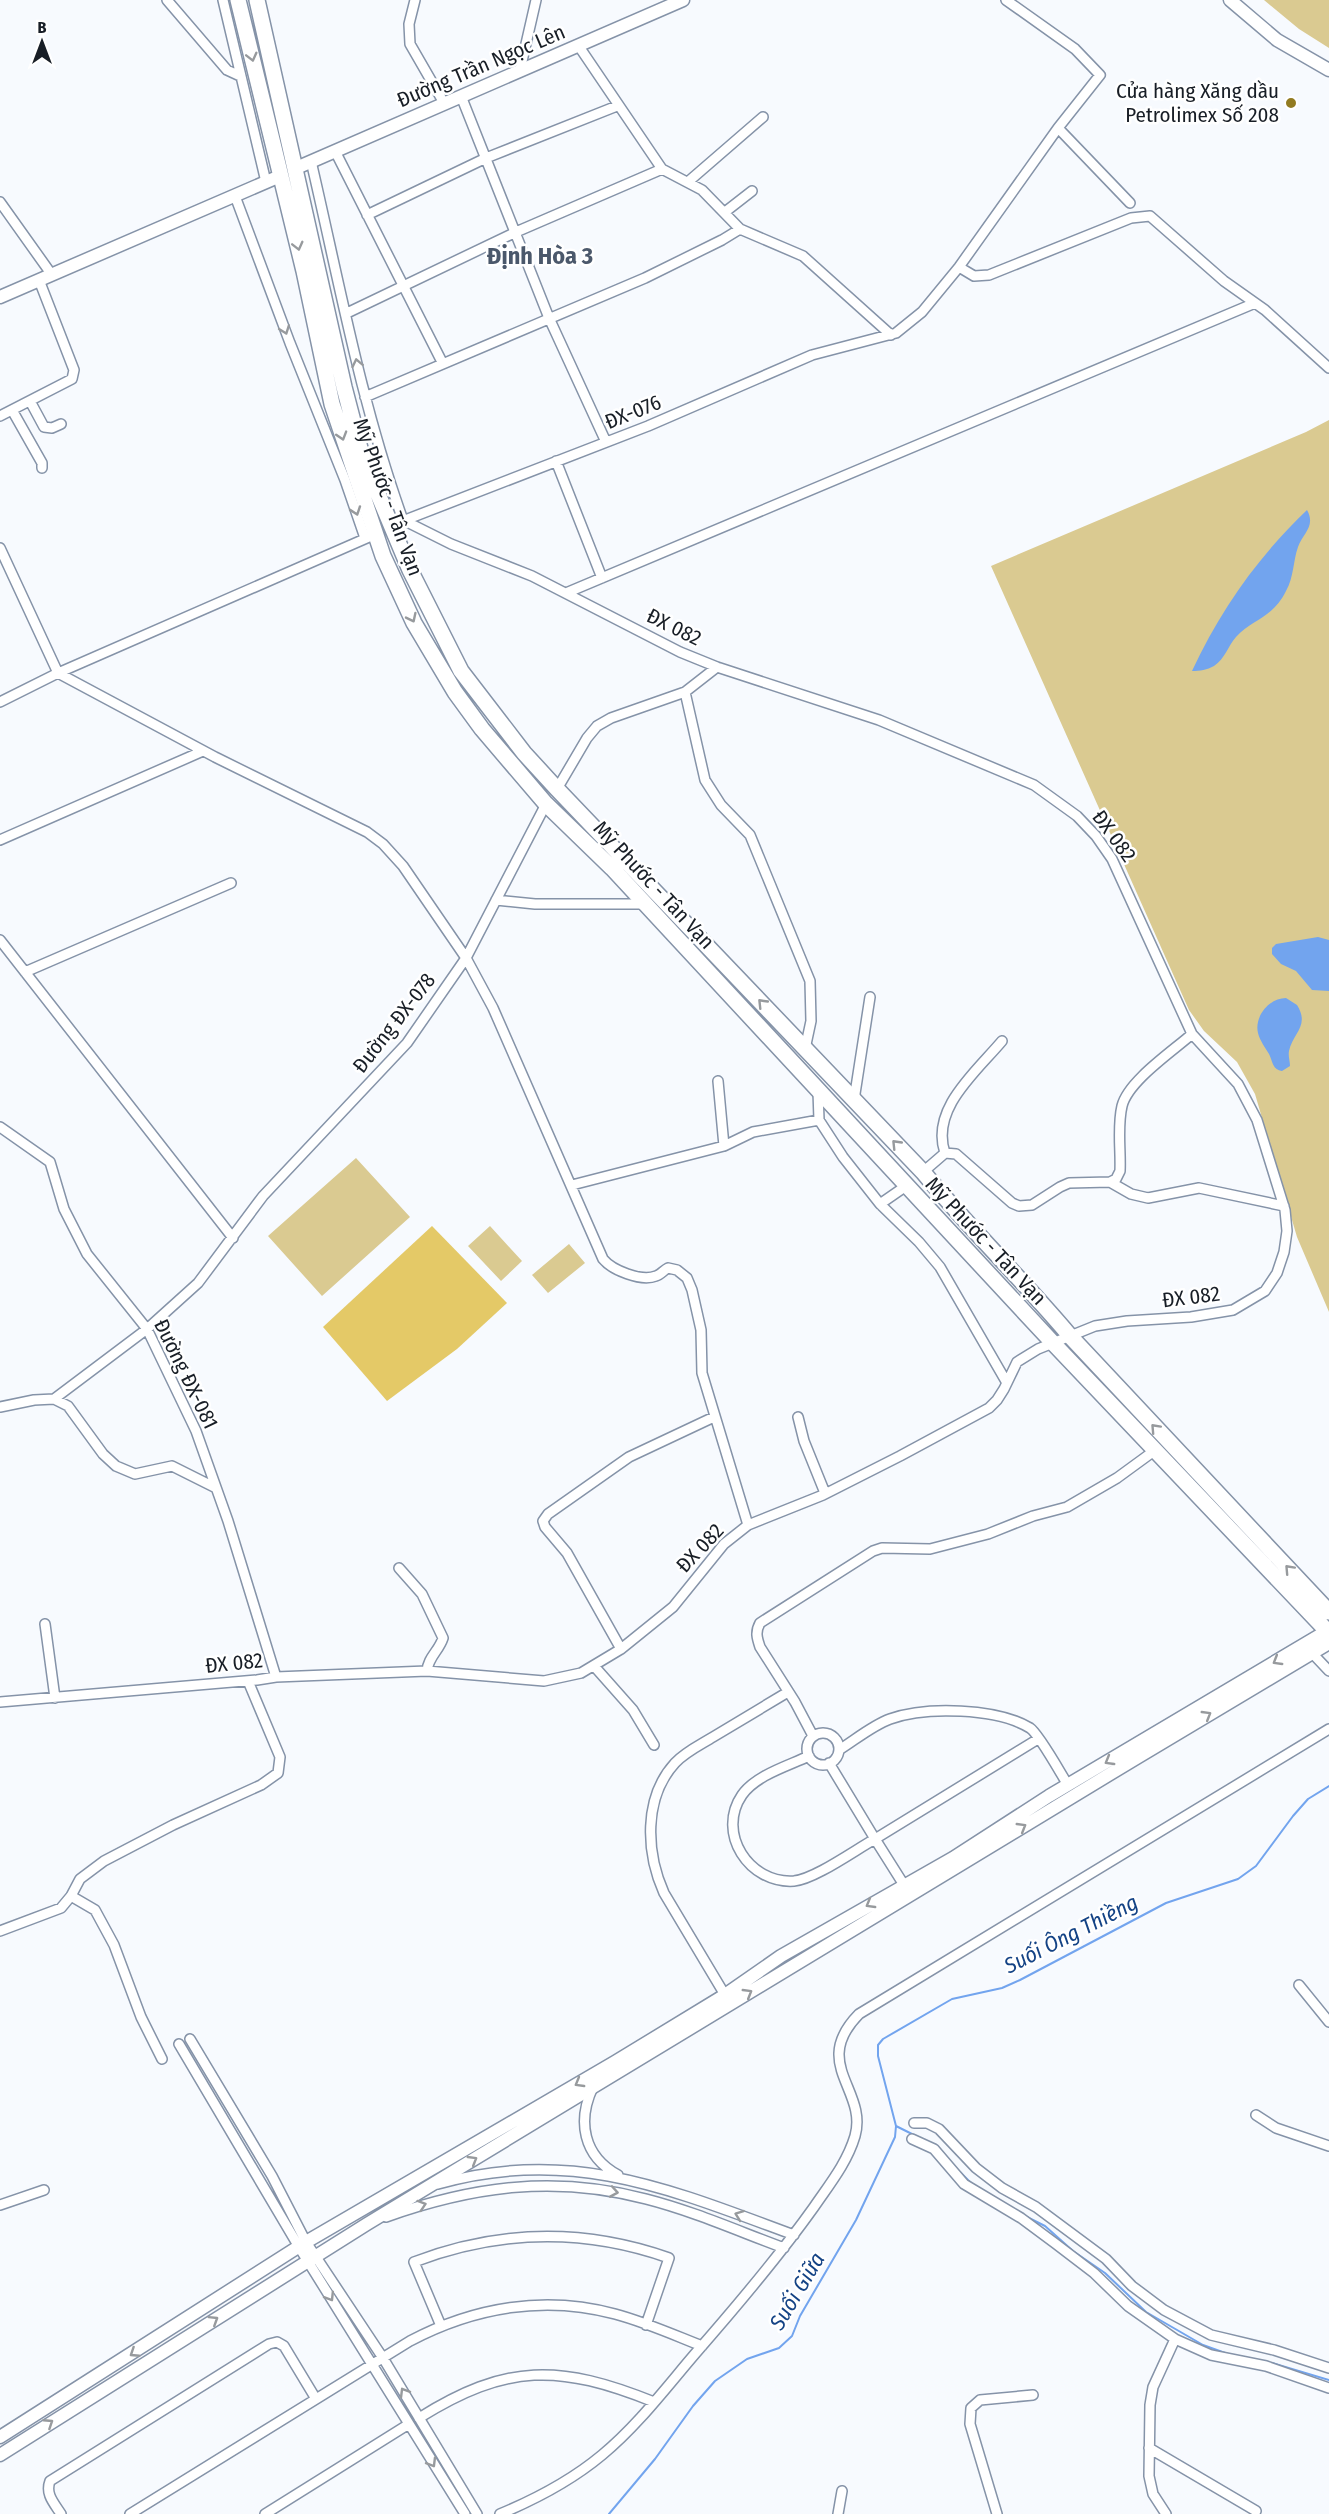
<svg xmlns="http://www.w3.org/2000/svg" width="1329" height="2514" font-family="'Fira Sans Condensed',sans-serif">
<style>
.green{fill:#daca91}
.forest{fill:#e4c967}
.water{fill:#72a4ee}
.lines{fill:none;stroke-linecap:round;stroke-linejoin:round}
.stream{stroke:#72a4ee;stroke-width:2}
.minor-casing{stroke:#8593a8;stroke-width:12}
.tertiary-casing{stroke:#8593a8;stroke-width:15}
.primary-casing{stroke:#8593a8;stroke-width:18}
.minor{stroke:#fff;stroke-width:9}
.tertiary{stroke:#fff;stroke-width:12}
.primary{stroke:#fff;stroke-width:15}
.oneway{stroke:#979a9d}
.poi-dot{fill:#927b21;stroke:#fff;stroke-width:2}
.labels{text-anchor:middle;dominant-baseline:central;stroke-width:5;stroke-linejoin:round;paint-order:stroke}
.street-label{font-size:21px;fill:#181e26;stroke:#fff}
.poi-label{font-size:21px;fill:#181e26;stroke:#fff;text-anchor:end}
.water-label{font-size:22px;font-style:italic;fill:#144385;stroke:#fff}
.quarter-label{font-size:24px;font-weight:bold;fill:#4b586b;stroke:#fff}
</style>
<rect width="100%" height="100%" fill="#f7fafe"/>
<path class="green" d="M 1264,0 L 1329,0 L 1329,48 L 1299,29 Z
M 1329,420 L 1329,1312 L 1297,1237 L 1255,1094 L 1237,1062 L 1204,1031 L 1189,1010 L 991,566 L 1306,432 Z
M 356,1158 L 410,1217 L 322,1296 L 268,1236 Z
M 490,1226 L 522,1261 L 501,1281 L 468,1246 Z
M 569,1244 L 585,1263 L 548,1293 L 532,1275 Z"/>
<path class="forest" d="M 432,1226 L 507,1303 L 457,1349 L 387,1401 L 323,1327 Z"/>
<path class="water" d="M 1307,510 C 1316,526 1303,533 1298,547 C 1293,561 1294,577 1286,591 C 1272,619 1253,618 1236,637 C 1228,646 1225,659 1214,666 C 1207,670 1200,671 1192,671 C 1221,609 1258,557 1307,510 Z
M 1318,937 L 1329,940 L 1329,991 L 1312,990 L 1296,971 L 1281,964 L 1272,954 L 1272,948 L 1276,944 Z
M 1286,998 L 1297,1005 C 1310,1026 1293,1033 1289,1051 C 1288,1056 1290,1061 1290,1066 L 1282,1071 C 1272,1069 1273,1062 1269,1054 C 1265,1047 1260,1041 1258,1033 C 1254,1017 1269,998 1286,998 Z"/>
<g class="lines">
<path class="stream" d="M 896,2126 L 920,2138
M 960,2172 L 971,2183
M 1027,2217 L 1045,2226 L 1073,2251 L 1105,2273 L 1146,2312 L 1203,2345 L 1228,2354
M 1272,2363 L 1329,2380
M 609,2514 L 655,2459 L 693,2406 L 715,2381 L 747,2359 L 779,2348 L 792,2336 L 800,2316 L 856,2220 L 895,2137 L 896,2126 L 878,2056 L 878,2045 L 883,2039 L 952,1999 L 1002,1988 L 1020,1980 L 1166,1903 L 1238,1879 L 1256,1866 L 1293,1816 L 1308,1799 L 1329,1786"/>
<defs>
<path id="minor" d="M 167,0 L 227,70 L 240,76
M 223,0 L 266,182
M 415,0 L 409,24 L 410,44 L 444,103
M 578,45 L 662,169 L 702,190 L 740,229 L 803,256 L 891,335
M 520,70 L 536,0
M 461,96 L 549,318 L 606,442
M 1058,128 L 1130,203
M 335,151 L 442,362
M 311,161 C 339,281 361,404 403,520
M 689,181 L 763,117
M 235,196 L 290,343 L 345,480 L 365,538
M 0,202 L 52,275
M 725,212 L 752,191
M 367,215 L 486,158 L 617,106
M 959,267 L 974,276 L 989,275 L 1131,218 L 1150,216 L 1224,281 L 1265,310 L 1329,368
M 347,313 L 516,232 L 662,169
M 365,397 L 645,278 L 722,240 L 740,229
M 30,401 L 44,427 L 52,428 L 61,424
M 12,410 L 42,463 L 42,468
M 0,416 L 72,379 L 74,370 L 39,280
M 556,461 L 602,578
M 400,522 L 648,426 L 812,355 L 896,333 L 922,312 L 959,267 L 1058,128 L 1100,75 L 1075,49 L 1006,0
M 0,548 L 58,673 L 215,757 L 367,832 L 383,844 L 403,866 L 466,958 L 493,1008 L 603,1259 C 612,1270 641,1282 656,1276 C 660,1275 664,1270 668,1268 L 677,1270 L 687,1278 L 692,1290 L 701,1330 L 702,1373 L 748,1525
M 566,593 L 1255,303
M 685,692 L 705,780 L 721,805 L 750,835 L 810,981 L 811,1021 L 805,1049
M 0,702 L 58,673 L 376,534
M 557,789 L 587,738 L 597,726 L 611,718 L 685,692 L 717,667
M 0,840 L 203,751
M 496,900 L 535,904 L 645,904
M 0,940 L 233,1238
M 25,972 L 231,883
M 818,1091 L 819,1120
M 854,1100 L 870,997
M 0,1127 L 50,1162 L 64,1209 L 87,1254 L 147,1329 L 196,1431 L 228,1521 L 276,1677
M 724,1146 L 753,1132 L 819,1120 L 843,1157 L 880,1204 L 919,1242 L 940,1267 L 1007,1383
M 945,1153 C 930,1109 976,1072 1002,1041
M 923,1172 L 945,1153 L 956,1154 L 1012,1203 L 1019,1206 L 1032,1205 L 1060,1187 L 1069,1183 L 1110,1182 L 1116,1179 L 1120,1171 C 1121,1150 1117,1127 1122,1106 C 1128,1081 1173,1051 1192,1034
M 1110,1182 L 1131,1194 L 1148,1198 L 1199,1188 L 1284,1206
M 572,1185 L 724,1146 L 718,1081
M 880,1204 L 906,1186
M 54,1399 L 68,1406 L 103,1454 L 116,1466 L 135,1474 L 172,1466 L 216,1488
M 0,1407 L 34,1400 L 54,1399 L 147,1329 L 198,1283 L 263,1196 L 407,1043 L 466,958 L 546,804
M 798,1417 L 804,1441 L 825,1493
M 399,1568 L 422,1594 L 443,1638 C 439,1651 428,1657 427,1671
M 45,1624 L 55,1698
M 621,1649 L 567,1553 L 545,1527 L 543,1521 L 548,1514 L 629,1457 L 714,1417
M 1312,1653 L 1329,1671
M 594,1666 L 633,1710 L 654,1745
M 0,1702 L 257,1680 L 276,1677 L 427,1671 L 544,1681 L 581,1673 L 621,1649 L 673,1607 L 724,1544 L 748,1525 L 823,1495 L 900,1456 L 989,1408 L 997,1400 L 1004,1389 L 1017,1362 L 1038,1349 L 1095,1326 L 1127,1321 L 1191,1317 L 1233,1310 L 1265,1291 L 1277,1273 L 1284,1252 L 1287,1231 L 1285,1210 L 1257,1120 L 1238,1084 L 1192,1034 L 1112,859 L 1096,836 L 1077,816 L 1034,785 L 879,720 L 717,667 L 680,652 L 532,576 L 451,544 L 403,520
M807 1749a16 16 0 1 1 32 0a16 16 0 1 1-32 0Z
M 813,1736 L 795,1702 L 760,1647 C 757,1638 755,1632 760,1623 L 873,1551 L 882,1548 L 930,1549 L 988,1534 L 1033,1516 L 1067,1507 L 1117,1478 L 1154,1451
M 839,1750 C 855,1740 873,1725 890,1719 C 926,1706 997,1708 1030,1728 C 1039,1734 1061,1774 1068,1785
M 809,1756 C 788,1766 756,1775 742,1795 C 716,1833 749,1884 794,1881 C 815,1879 855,1850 875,1839 L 829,1763
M 904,1885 L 875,1839 L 1038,1739
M 71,1896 L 95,1910 L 114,1945 L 141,2017 L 162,2059
M 0,1931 L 61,1908 L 71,1896 L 80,1879 L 104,1861 L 173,1825 L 261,1785 L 278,1773 L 280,1757 L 248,1681
M 1299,1985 L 1329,2022
M 725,1995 L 664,1893 C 646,1853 643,1798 675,1763 C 685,1752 700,1745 713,1737 C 738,1722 763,1707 788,1692
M 190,2039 L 272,2176 L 306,2242 L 383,2358 L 477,2514
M 179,2044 L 299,2247 L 465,2514
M 593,2087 C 577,2121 583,2156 618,2175
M 1256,2115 L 1276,2128 L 1329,2146
M 914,2123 L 927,2123 L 939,2129 L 976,2168 L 1002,2188 L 1036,2207 L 1106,2259 L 1132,2286 L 1164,2310 L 1211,2335 L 1274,2350 L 1329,2368
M 912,2139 L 934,2149 L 964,2184 L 1021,2218 L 1056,2244 L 1094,2273 L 1128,2306 L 1175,2339
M 438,2184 C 571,2146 672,2190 794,2235
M 0,2205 L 44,2190
M 386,2217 C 474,2186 555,2175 646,2199 C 693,2211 738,2231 784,2248
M 441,2326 L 414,2262 C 498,2230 584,2228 669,2258 L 646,2325
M 419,2418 C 507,2363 559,2364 654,2402
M 1149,2448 L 1256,2511
M 61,2514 C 54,2503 45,2494 50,2481 L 269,2344 L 277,2342 L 284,2346 L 316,2399
M 130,2514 L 410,2341 C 474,2307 545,2295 615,2314 C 645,2322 674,2335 702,2346
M 265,2514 L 409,2424
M 500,2514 C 536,2499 572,2480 602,2455 C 637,2426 665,2389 694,2355 C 736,2307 777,2259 814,2207 C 829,2185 847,2163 855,2136 C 868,2090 810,2064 859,2014 L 1329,1729
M 838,2514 L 842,2491
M 997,2514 L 970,2424 L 971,2408 L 980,2400 L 1033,2395
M 1166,2514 L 1153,2494 L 1149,2476 L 1150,2405 L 1153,2387 L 1175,2339 L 1211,2355 L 1266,2366 L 1329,2388"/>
<path id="tertiary" d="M 1230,0 L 1277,40 L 1329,70
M 294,169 L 683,0
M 0,297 L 280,176
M 0,2437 L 306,2242 L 615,2062 L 725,1995 L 781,1956 L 953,1858 L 1049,1796 L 1327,1631
M 0,2455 L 367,2224 L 1138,1757 L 1329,1643"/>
<path id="primary" d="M 238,0 L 304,271 L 332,404 L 383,556 L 414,623 L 455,692 L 482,729 L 546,804 L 612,868 L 1053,1343 L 1329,1633
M 257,0 L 344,387 L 362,456 L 410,570 L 461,671 L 524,753 L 557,789 L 923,1172 C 970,1229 1023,1280 1070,1336 L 1329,1612"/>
</defs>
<use href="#minor" class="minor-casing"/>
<use href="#tertiary" class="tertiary-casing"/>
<use href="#primary" class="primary-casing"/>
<use href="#minor" class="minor"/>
<use href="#tertiary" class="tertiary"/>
<use href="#primary" class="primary"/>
</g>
<defs><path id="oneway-chevron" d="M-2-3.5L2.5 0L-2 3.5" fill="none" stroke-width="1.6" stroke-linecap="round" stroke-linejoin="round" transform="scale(1.5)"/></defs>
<g class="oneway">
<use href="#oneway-chevron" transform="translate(252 57) rotate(76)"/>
<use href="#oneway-chevron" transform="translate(298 246) rotate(76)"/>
<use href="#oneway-chevron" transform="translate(285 330) rotate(70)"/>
<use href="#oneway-chevron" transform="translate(357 363) rotate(-102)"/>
<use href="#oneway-chevron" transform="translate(342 436) rotate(73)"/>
<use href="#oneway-chevron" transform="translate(356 511) rotate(71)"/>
<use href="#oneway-chevron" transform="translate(412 618) rotate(64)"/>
<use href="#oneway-chevron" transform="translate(762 1003) rotate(-134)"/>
<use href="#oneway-chevron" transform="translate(896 1144) rotate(-134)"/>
<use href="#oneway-chevron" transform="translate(1155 1428) rotate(-133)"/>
<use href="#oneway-chevron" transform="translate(1289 1569) rotate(-133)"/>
<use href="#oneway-chevron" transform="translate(1277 1661) rotate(149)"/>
<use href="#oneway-chevron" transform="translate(1207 1715) rotate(-31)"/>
<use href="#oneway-chevron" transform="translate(1109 1761) rotate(150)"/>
<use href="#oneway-chevron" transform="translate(1022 1827) rotate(-31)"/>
<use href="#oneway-chevron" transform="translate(870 1904) rotate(150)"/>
<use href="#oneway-chevron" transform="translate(748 1993) rotate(-31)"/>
<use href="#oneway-chevron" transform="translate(579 2083) rotate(150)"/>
<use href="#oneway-chevron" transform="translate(473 2160) rotate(-31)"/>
<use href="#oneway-chevron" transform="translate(614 2192) rotate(10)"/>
<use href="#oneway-chevron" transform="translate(422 2205) rotate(-18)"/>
<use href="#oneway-chevron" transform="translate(739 2215) rotate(-160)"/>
<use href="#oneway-chevron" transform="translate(330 2297) rotate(58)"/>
<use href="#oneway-chevron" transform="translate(214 2320) rotate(-32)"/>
<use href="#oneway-chevron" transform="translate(134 2353) rotate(147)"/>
<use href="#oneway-chevron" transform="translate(404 2392) rotate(-121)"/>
<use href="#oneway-chevron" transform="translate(49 2423) rotate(-33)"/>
<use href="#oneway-chevron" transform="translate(432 2463) rotate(59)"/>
</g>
<circle class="poi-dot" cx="1291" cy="103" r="6"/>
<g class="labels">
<g class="street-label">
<text transform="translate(481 66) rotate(-23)">Đường Trần Ngọc Lên</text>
<text transform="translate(633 412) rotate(-22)">ĐX-076</text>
<text transform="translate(388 497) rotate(70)">Mỹ Phước - Tân Vạn</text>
<text transform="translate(674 627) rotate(26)">ĐX 082</text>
<text transform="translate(1114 836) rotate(54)">ĐX 082</text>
<text transform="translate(654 885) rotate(47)">Mỹ Phước - Tân Vạn</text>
<text transform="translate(394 1023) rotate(-52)">Đường ĐX-078</text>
<text transform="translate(986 1241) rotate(47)">Mỹ Phước - Tân Vạn</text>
<text transform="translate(1191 1297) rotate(-7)">ĐX 082</text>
<text transform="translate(186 1374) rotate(64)">Đường ĐX-081</text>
<text transform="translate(700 1548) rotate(-47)">ĐX 082</text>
<text transform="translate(234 1663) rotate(-6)">ĐX 082</text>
</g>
<g class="poi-label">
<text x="1279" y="91">Cửa hàng Xăng dầu<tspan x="1279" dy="24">Petrolimex Số 208</tspan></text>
</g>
<g class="water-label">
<text transform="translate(1071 1934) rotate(-27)">Suối Ông Thiềng</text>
<text transform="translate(797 2291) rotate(-59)">Suối Giữa</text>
</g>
<g class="quarter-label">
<text x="540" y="256">Định Hòa 3</text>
</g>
</g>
<g transform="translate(42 42)" stroke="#ffffff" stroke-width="4.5" paint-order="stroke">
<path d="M0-4.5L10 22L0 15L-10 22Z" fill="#181e26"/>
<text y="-9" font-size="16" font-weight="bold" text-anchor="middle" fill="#181e26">B</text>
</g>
</svg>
